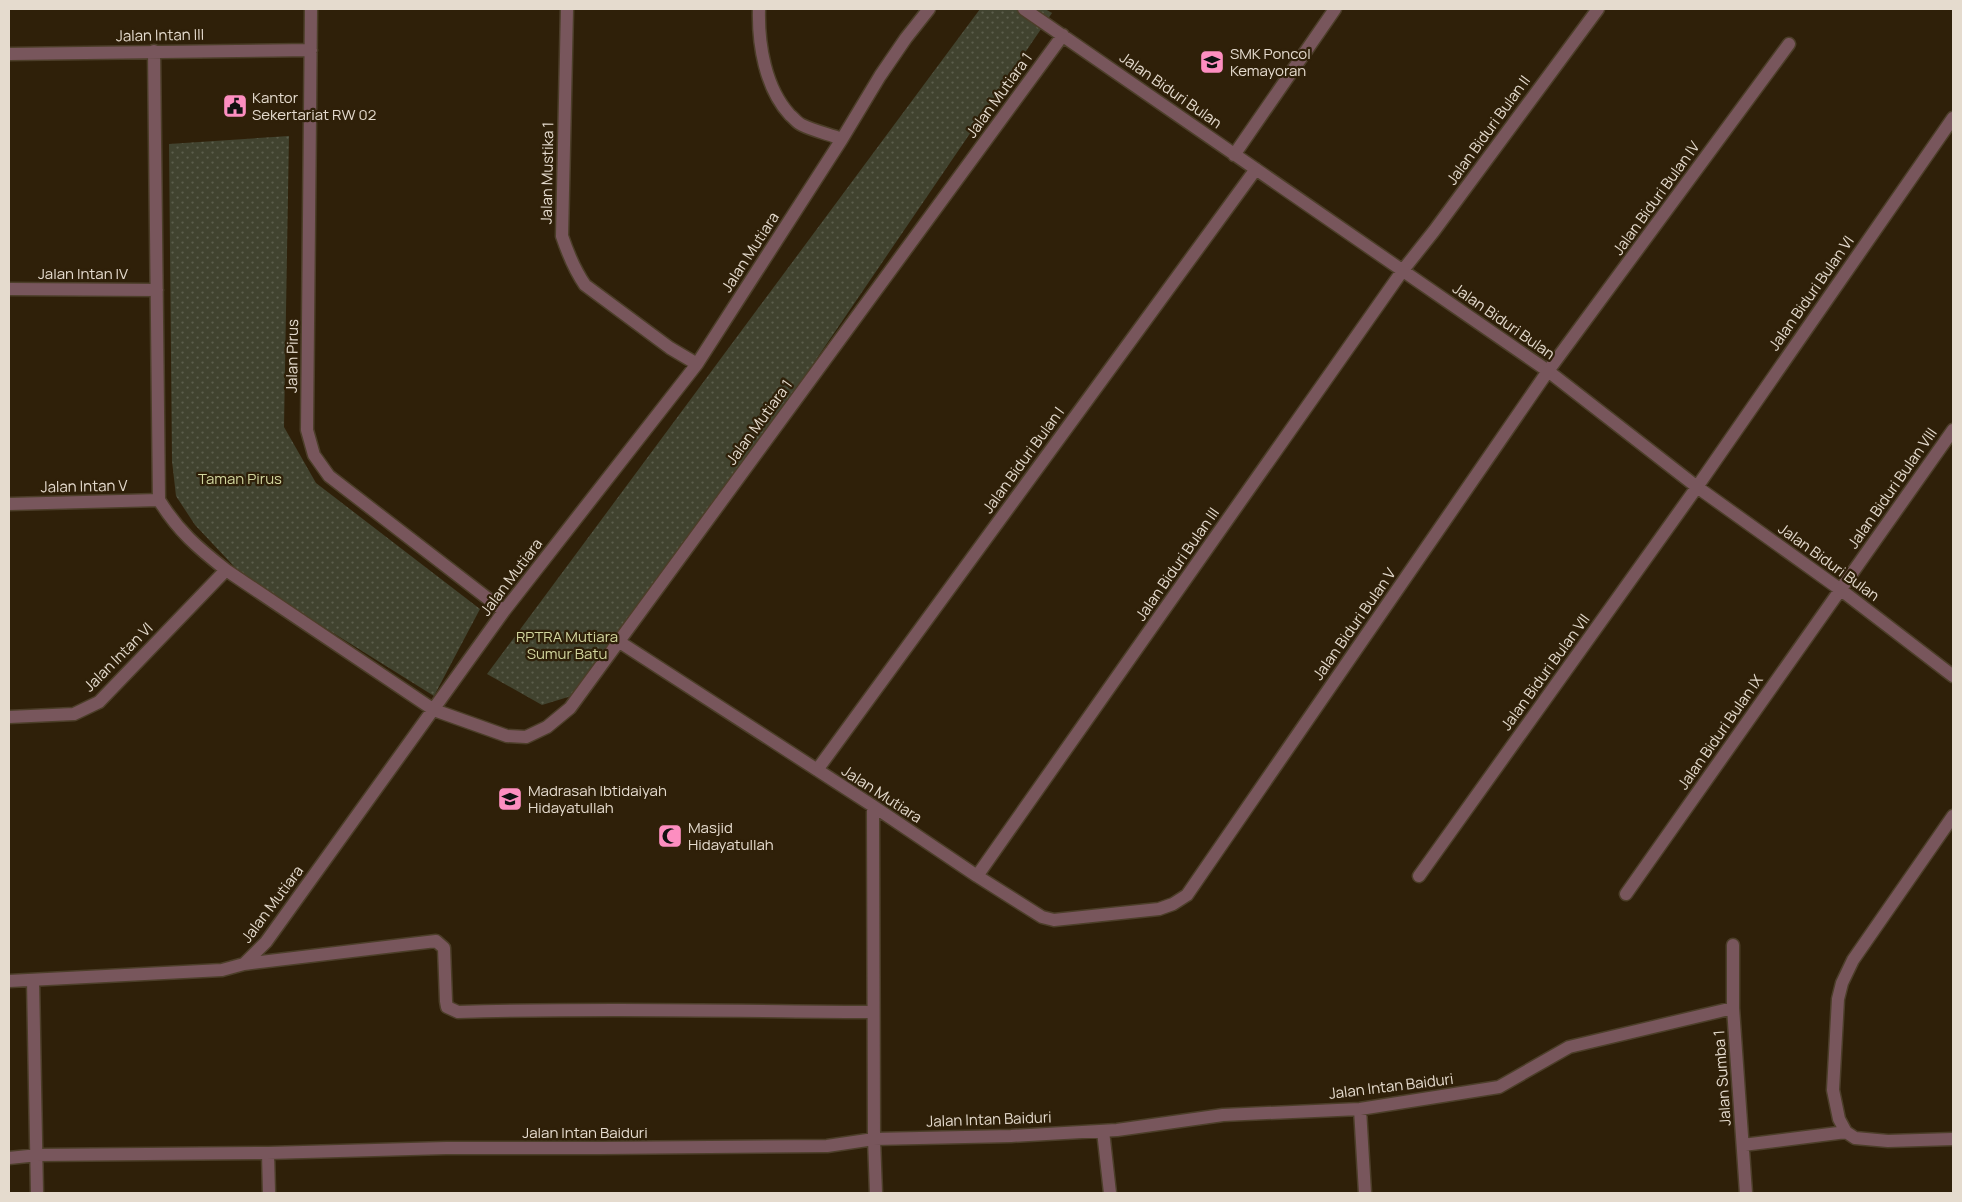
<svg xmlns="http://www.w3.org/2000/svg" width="1962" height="1202" font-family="Manrope,sans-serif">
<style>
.park{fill:url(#park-dots)}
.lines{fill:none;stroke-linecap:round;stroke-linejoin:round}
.street-casing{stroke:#4c3e29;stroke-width:15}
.street{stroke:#78565c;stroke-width:12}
.labels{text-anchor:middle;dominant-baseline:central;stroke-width:4.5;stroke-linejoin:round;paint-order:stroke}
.street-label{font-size:15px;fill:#e5dbce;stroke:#2f2009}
.poi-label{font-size:15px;fill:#e5dbce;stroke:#2f2009;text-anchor:start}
.park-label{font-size:15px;fill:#d2d69e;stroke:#2f2009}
</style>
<defs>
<pattern id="park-dots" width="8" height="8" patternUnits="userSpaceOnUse" patternTransform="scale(1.25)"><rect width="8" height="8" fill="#41432f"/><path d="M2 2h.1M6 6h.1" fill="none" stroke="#5c5e4c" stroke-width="1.8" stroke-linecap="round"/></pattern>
</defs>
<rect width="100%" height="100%" fill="#2f2009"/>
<path class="park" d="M 980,9 L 1045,9 L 1052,13 L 591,690 L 542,705 L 487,674 Z
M 289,136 L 284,427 L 316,483 L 480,609 L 434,696 L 245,578 L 195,525 L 176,496 L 172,461 L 169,144 Z"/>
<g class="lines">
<defs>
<path id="street" d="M 311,9 L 307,430 L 314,455 L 329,476 L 504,611
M 567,9 L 562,236 C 568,254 574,269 585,285 L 670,348 L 697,364
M 759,9 C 758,44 765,88 790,115 C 794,118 797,123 802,125 C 814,131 829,134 842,139
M 1024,9 L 1548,371 L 1697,487 L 1841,590 L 1953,676
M 154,51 L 159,500 C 178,531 198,548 226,570 L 434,710 L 507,736 L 526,737 L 547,727 L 570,708 L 1063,35
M 9,54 L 311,50
M 1234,155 L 1335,9
M 9,289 L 157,290
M 9,504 L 159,500
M 618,641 L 873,806 L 977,876 L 1042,917 L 1054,920 L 1159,909 L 1173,904 L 1187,895 L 1548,371 L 1789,44
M 9,717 L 74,714 L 99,702 L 226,570
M 817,770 L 1256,169
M 873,806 L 874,1139 L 876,1193
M 1953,816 L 1853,960 L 1842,983 L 1838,999 L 1833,1090 L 1839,1119 L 1846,1132 L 1855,1138 L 1888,1141 L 1953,1139
M 977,876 L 1403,270 L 1434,231 L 1598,9
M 1419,876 L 1697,487 L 1953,118
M 1626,894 L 1953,430
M 1733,945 L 1733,1008 L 1746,1193
M 244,964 L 436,941 L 444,948 L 446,1001 L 447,1007 L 458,1012 C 596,1008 735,1011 873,1012
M 33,980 L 37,1193
M 9,981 L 222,970 L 244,964 L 266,942 L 504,611 L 697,364 L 842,139 L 880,76 L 906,38 L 929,9
M 1360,1109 L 1365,1193
M 1103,1131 L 1110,1193
M 1743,1145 L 1846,1132
M 268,1153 L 269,1193
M 9,1158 L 38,1155 L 268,1153 L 446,1148 L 601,1148 L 827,1146 L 874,1139 L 1011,1136 L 1117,1130 L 1223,1115 L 1360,1109 L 1499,1087 L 1569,1047 L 1733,1008"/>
</defs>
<use href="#street" class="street-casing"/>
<use href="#street" class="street"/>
</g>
<defs>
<symbol id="school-square" viewBox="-11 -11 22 22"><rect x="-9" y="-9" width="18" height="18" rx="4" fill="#fd8ec0" stroke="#2f2009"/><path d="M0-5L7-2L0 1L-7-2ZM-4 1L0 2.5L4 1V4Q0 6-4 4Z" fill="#111"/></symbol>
<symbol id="civic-square" viewBox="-11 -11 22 22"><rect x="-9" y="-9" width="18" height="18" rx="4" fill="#fd8ec0" stroke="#2f2009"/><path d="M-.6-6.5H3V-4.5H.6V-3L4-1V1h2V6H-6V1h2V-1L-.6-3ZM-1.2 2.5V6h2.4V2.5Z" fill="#111"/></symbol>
<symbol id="mosque-square" viewBox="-11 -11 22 22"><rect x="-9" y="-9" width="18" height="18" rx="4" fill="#fd8ec0" stroke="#2f2009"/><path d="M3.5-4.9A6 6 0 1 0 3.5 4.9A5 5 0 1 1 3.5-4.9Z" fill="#111"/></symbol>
</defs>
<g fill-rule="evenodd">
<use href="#school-square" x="1198" y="48" width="28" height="28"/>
<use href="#civic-square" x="221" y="92" width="28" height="28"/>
<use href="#school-square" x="496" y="785" width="28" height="28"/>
<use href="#mosque-square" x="656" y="822" width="28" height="28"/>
</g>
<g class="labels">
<g class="street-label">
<text transform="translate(160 35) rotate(-1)">Jalan Intan III</text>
<text transform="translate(1171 90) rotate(35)">Jalan Biduri Bulan</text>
<text transform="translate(999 95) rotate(-54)">Jalan Mutiara 1</text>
<text transform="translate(1488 130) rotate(-54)">Jalan Biduri Bulan II</text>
<text transform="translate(547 173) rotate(-89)">Jalan Mustika 1</text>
<text transform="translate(1656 198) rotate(-54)">Jalan Biduri Bulan IV</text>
<text transform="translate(750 252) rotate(-57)">Jalan Mutiara</text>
<text x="83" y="273">Jalan Intan IV</text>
<text transform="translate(1811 293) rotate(-55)">Jalan Biduri Bulan VI</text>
<text transform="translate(1504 321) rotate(35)">Jalan Biduri Bulan</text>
<text transform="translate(292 356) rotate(-89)">Jalan Pirus</text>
<text transform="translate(759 422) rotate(-54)">Jalan Mutiara 1</text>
<text transform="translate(1023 460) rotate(-54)">Jalan Biduri Bulan I</text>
<text transform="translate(84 486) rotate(-1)">Jalan Intan V</text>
<text transform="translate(1892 488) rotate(-55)">Jalan Biduri Bulan VIII</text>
<text transform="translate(1829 562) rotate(36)">Jalan Biduri Bulan</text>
<text transform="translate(1177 564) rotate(-55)">Jalan Biduri Bulan III</text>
<text transform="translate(511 577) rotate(-53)">Jalan Mutiara</text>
<text transform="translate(1354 624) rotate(-55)">Jalan Biduri Bulan V</text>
<text transform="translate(118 657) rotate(-45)">Jalan Intan VI</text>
<text transform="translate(1545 672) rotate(-54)">Jalan Biduri Bulan VII</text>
<text transform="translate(1720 732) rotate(-55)">Jalan Biduri Bulan IX</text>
<text transform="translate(882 794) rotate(33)">Jalan Mutiara</text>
<text transform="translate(272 904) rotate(-53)">Jalan Mutiara</text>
<text transform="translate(1722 1078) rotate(-94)">Jalan Sumba 1</text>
<text transform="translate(1391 1086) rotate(-7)">Jalan Intan Baiduri</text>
<text transform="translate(989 1119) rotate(-2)">Jalan Intan Baiduri</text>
<text x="585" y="1132">Jalan Intan Baiduri</text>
</g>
<g class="poi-label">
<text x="1230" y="53">SMK Poncol<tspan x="1230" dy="17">Kemayoran</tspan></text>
<text x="252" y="97">Kantor<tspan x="252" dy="17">Sekertariat RW 02</tspan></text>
<text x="528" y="790">Madrasah Ibtidaiyah<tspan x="528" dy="17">Hidayatullah</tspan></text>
<text x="688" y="827">Masjid<tspan x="688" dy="17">Hidayatullah</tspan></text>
</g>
<g class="park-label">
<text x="240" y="478">Taman Pirus</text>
<text x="567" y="636">RPTRA Mutiara<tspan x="567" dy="17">Sumur Batu</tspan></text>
</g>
</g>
<rect width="1962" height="1202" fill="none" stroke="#e5dbce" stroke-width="20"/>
</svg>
